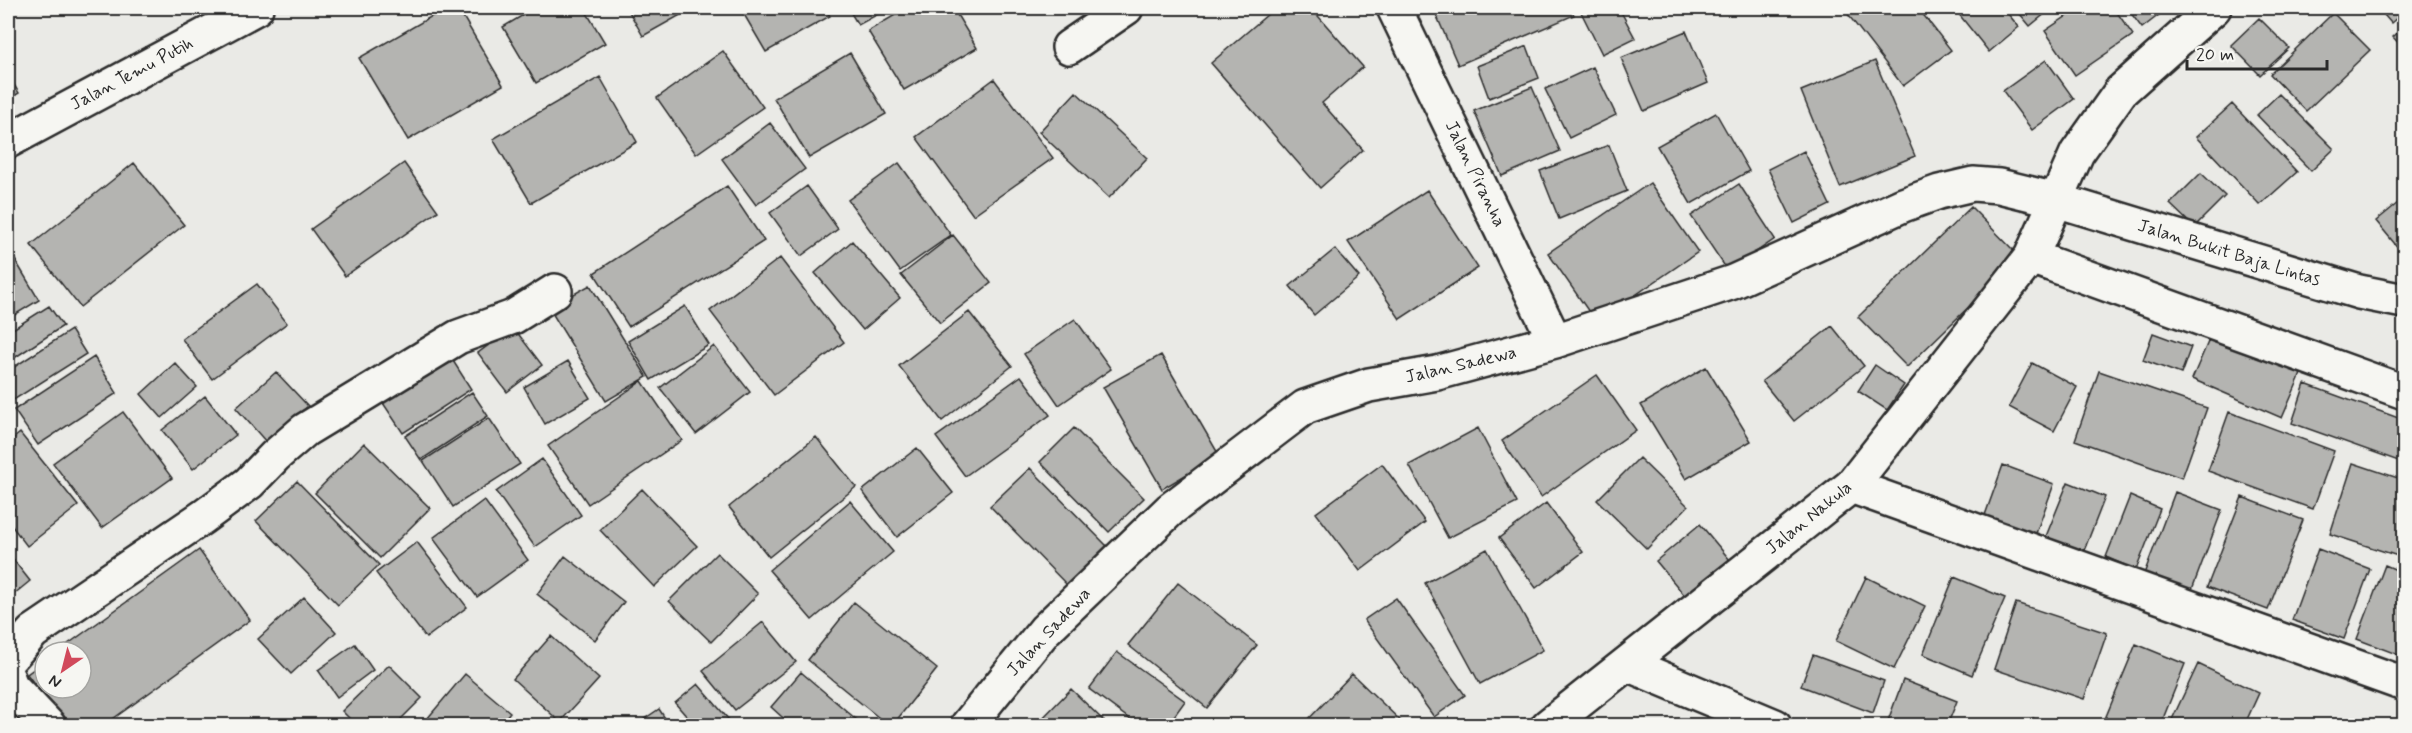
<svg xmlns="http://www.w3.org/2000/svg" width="2412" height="733" font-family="Mynerve,sans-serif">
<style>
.building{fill:#b4b4b1;stroke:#2b2b2b;stroke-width:1.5}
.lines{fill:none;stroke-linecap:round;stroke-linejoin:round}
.minor-casing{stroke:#2b2b2b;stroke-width:38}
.minor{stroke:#f6f6f2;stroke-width:33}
.labels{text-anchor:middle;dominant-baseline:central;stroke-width:5;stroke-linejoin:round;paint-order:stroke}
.street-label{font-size:18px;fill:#2b2b2b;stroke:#f6f6f2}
</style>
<rect width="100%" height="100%" fill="#eaeae6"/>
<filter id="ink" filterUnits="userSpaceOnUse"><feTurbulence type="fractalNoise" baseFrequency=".0167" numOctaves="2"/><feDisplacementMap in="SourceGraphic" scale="12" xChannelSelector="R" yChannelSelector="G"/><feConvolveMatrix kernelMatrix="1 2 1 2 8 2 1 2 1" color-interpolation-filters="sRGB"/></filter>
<g filter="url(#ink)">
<path class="building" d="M 446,8 L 458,8 L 503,85 L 408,140 L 359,58 Z
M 535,8 L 584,8 L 605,43 L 536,83 L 503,27 Z
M 627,8 L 693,8 L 643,36 Z
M 748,8 L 825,8 L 830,16 L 766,52 L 742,11 Z
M 848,8 L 889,8 L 858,25 Z
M 907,8 L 953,8 L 977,48 L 904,90 L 868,31 Z
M 1275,8 L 1311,8 L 1363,67 L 1322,103 L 1363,150 L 1320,188 L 1211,63 Z
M 1446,8 L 1570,8 L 1574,15 L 1458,65 L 1435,12 Z
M 1579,8 L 1619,8 L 1635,38 L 1602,54 Z
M 1851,8 L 1918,8 L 1951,50 L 1903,86 L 1846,12 Z
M 1954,8 L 2003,8 L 2019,27 L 1989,52 Z
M 2015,8 L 2052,8 L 2030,26 Z
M 2079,8 L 2114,8 L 2133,35 L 2075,75 L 2045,31 Z
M 2127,8 L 2168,8 L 2142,28 Z
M 2378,8 L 2404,8 L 2404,12 L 2391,23 Z
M 2333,13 L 2370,50 L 2306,111 L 2270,74 Z
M 2259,18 L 2289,48 L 2260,75 L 2231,45 Z
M 2404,27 L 2404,49 L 2393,37 Z
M 1686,31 L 1708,83 L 1644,111 L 1621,58 Z
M 1527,46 L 1539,78 L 1489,98 L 1477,66 Z
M 723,51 L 763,107 L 696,154 L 657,98 Z
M 850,53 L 886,114 L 809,158 L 774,98 Z
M 2046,60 L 2074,99 L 2032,130 L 2003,91 Z
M 1875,61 L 1915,156 L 1840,187 L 1801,91 Z
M 1593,67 L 1616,115 L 1569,138 L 1545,89 Z
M 8,75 L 19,93 L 8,100 Z
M 600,77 L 637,142 L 531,203 L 493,139 Z
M 994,79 L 1053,158 L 973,215 L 916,137 Z
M 1532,87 L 1560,151 L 1502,176 L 1474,111 Z
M 1076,92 L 1147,158 L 1109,198 L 1039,132 Z
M 2279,94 L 2334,149 L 2311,171 L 2257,115 Z
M 2232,104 L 2297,172 L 2260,205 L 2196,137 Z
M 1716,113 L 1749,171 L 1691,204 L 1657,146 Z
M 770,123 L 805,169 L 756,205 L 722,159 Z
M 1609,145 L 1627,191 L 1559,219 L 1540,171 Z
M 1804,151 L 1830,205 L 1794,223 L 1768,169 Z
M 134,163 L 184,225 L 80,307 L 31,245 Z
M 404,163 L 438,211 L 345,276 L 311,229 Z
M 899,163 L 951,235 L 900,271 L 848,200 Z
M 2201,173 L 2225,196 L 2194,227 L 2170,204 Z
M 1650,183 L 1698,252 L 1596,322 L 1548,253 Z
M 1739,184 L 1775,239 L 1728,271 L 1691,216 Z
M 727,186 L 764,241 L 629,327 L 594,273 Z
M 807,186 L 838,229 L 801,256 L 770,213 Z
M 1427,190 L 1478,268 L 1400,319 L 1348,242 Z
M 2404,198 L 2404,255 L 2376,221 Z
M 1971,207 L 2020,257 L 1907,367 L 1858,317 Z
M 953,235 L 991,283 L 940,323 L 901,275 Z
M 852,241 L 900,298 L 863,330 L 815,273 Z
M 8,248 L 39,300 L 8,319 Z
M 1335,249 L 1359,277 L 1314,315 L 1290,286 Z
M 780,258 L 844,342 L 774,395 L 710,311 Z
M 257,284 L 287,323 L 212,379 L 182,339 Z
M 590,285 L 647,377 L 606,401 L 549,308 Z
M 49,306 L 63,326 L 8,362 L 8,332 Z
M 685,306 L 709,345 L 651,380 L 628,341 Z
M 969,312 L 1012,366 L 942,421 L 899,366 Z
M 1075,319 L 1111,369 L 1059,405 L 1024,354 Z
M 1832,326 L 1864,366 L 1794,421 L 1762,381 Z
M 513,327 L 542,365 L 507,392 L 478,353 Z
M 71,330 L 86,354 L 12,401 L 8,394 L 8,371 Z
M 2153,333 L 2191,347 L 2181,374 L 2143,360 Z
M 2211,335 L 2301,374 L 2282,418 L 2192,379 Z
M 714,346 L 750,392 L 696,434 L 660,388 Z
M 448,353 L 471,389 L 403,433 L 379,397 Z
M 1161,355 L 1219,455 L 1162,489 L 1103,387 Z
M 94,357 L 117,393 L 38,445 L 14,410 Z
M 568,361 L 590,398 L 545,424 L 524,387 Z
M 175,363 L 197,387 L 162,418 L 141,394 Z
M 2032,363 L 2077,387 L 2054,431 L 2009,407 Z
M 1875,365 L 1904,385 L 1887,410 L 1858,391 Z
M 1706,367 L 1751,441 L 1686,479 L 1641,405 Z
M 2099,371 L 2207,408 L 2182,478 L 2075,440 Z
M 276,372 L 308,406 L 267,443 L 236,408 Z
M 1597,375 L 1636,430 L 1541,497 L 1502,441 Z
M 1021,376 L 1050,415 L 965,476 L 936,437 Z
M 642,381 L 682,440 L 588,504 L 548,446 Z
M 2305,384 L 2404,420 L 2404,463 L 2292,423 Z
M 472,392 L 488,416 L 421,460 L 405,436 Z
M 205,396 L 236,435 L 193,469 L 162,430 Z
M 123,412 L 172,478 L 102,528 L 53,463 Z
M 2229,412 L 2334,451 L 2313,509 L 2208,471 Z
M 489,418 L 520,464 L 453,507 L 423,461 Z
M 1074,428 L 1144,498 L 1109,532 L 1040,462 Z
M 1478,428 L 1517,503 L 1448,538 L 1409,465 Z
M 20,433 L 78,506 L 27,546 L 8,521 L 8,443 Z
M 816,437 L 856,487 L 769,557 L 729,507 Z
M 364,443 L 430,508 L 380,558 L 315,493 Z
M 917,448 L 953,493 L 897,537 L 862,491 Z
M 1639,458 L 1688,506 L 1647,549 L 1597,500 Z
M 542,459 L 581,515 L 535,547 L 496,492 Z
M 2353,463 L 2404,480 L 2404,558 L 2330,534 Z
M 1382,464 L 1425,522 L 1360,571 L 1316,513 Z
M 2003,465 L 2054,484 L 2031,547 L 1980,529 Z
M 1030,468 L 1107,546 L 1067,585 L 990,506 Z
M 297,481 L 379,565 L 338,605 L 256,521 Z
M 2068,482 L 2105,497 L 2078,566 L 2040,551 Z
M 642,489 L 697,546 L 654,587 L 600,530 Z
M 2175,492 L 2222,510 L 2191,592 L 2144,574 Z
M 2130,496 L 2160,509 L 2136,570 L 2106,557 Z
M 2242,497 L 2303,520 L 2268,610 L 2207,587 Z
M 484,500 L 528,560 L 477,597 L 433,538 Z
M 850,501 L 893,552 L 812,620 L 769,570 Z
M 1546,503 L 1583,552 L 1536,588 L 1499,538 Z
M 1700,524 L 1730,560 L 1686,597 L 1656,561 Z
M 417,542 L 467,607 L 426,638 L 376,573 Z
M 1487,549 L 1543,650 L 1480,684 L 1425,583 Z
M 2318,549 L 2370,569 L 2344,639 L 2292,620 Z
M 199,550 L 250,620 L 103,726 L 65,726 L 27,674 L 45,661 L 45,688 L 81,688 L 81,652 L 57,652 Z
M 8,553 L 30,581 L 8,599 Z
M 717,553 L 758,594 L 711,642 L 669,601 Z
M 565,556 L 624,602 L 595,640 L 537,594 Z
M 2385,565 L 2404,573 L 2404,657 L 2357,639 Z
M 1866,577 L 1925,606 L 1894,669 L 1836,641 Z
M 1954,577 L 2005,598 L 1972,675 L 1923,654 Z
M 1178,583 L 1257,645 L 1207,708 L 1128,645 Z
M 304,597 L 336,632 L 291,674 L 258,639 Z
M 1396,598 L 1465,695 L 1434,717 L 1364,620 Z
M 854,602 L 937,669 L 892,726 L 889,726 L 808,660 Z
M 2016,603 L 2107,633 L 2084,699 L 1994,669 Z
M 763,622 L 796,662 L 735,710 L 703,671 Z
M 551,636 L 599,679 L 560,722 L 513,679 Z
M 355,644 L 373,670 L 337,697 L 318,670 Z
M 2136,644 L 2185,664 L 2160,726 L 2102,726 Z
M 1117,652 L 1185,701 L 1167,726 L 1139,726 L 1089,689 Z
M 1813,655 L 1884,681 L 1873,713 L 1801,686 Z
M 2198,664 L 2259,693 L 2244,726 L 2169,726 Z
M 389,665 L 422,698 L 394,726 L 357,726 L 342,711 Z
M 801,672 L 864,726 L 792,726 L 771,707 Z
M 465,674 L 510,712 L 499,726 L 421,726 Z
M 1352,674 L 1406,726 L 1302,726 Z
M 1903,680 L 1957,701 L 1947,726 L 1886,726 Z
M 698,684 L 729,720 L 722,726 L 695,726 L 675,703 Z
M 1071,689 L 1109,726 L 1035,726 Z
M 659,709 L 670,726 L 634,726 Z
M 2033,718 L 2049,726 L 2030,726 Z"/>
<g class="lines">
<defs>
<path id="minor" d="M 1394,8 L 1555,341
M 1069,47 L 1126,8
M 8,141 L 256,8
M 2031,257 L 2404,392
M 1851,486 L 2404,684
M 8,660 L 33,632 L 203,517 L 249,483 L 275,456 L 305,430 L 458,337 L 513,317 L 555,291
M 1627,664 L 1775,726
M 8,678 L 11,686 L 49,726
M 967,726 L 1045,630 L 1171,509 L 1305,407 L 1369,385 L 1437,373 L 1555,341 L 1733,282 L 1903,205 L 1939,192 L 1973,184 L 1999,186 L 2056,200 L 2359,292 L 2404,301
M 1548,726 L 1851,486 L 2031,257 L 2077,153 L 2121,91 L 2214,8"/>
</defs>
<use href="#minor" class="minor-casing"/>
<use href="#minor" class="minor"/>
</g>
</g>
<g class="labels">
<g class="street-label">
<text transform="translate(132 74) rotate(-28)">Jalan Temu Putih</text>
<text transform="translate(1475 174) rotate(64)">Jalan Piranha</text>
<text transform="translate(2229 253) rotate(17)">Jalan Bukit Baja Lintas</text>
<text transform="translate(1461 365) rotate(-13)">Jalan Sadewa</text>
<text transform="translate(1809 518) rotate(-39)">Jalan Nakula</text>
<text transform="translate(1049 632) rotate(-47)">Jalan Sadewa</text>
</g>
</g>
<rect width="2412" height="733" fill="none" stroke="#f6f6f2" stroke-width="30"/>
<rect x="15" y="15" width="2382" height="703" fill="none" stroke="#2b2b2b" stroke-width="2" filter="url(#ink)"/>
<g transform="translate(63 670) rotate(215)"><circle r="28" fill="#f6f6f2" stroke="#a5a5a2" stroke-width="1.5"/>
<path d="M0-4.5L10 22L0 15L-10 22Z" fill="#d1495b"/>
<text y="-9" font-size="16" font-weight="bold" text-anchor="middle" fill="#2b2b2b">N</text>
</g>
<path d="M2187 60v9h140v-9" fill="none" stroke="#2b2b2b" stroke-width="3"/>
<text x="2196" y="60" font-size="18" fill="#2b2b2b" stroke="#f6f6f2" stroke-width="4.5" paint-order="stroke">20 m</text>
</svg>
